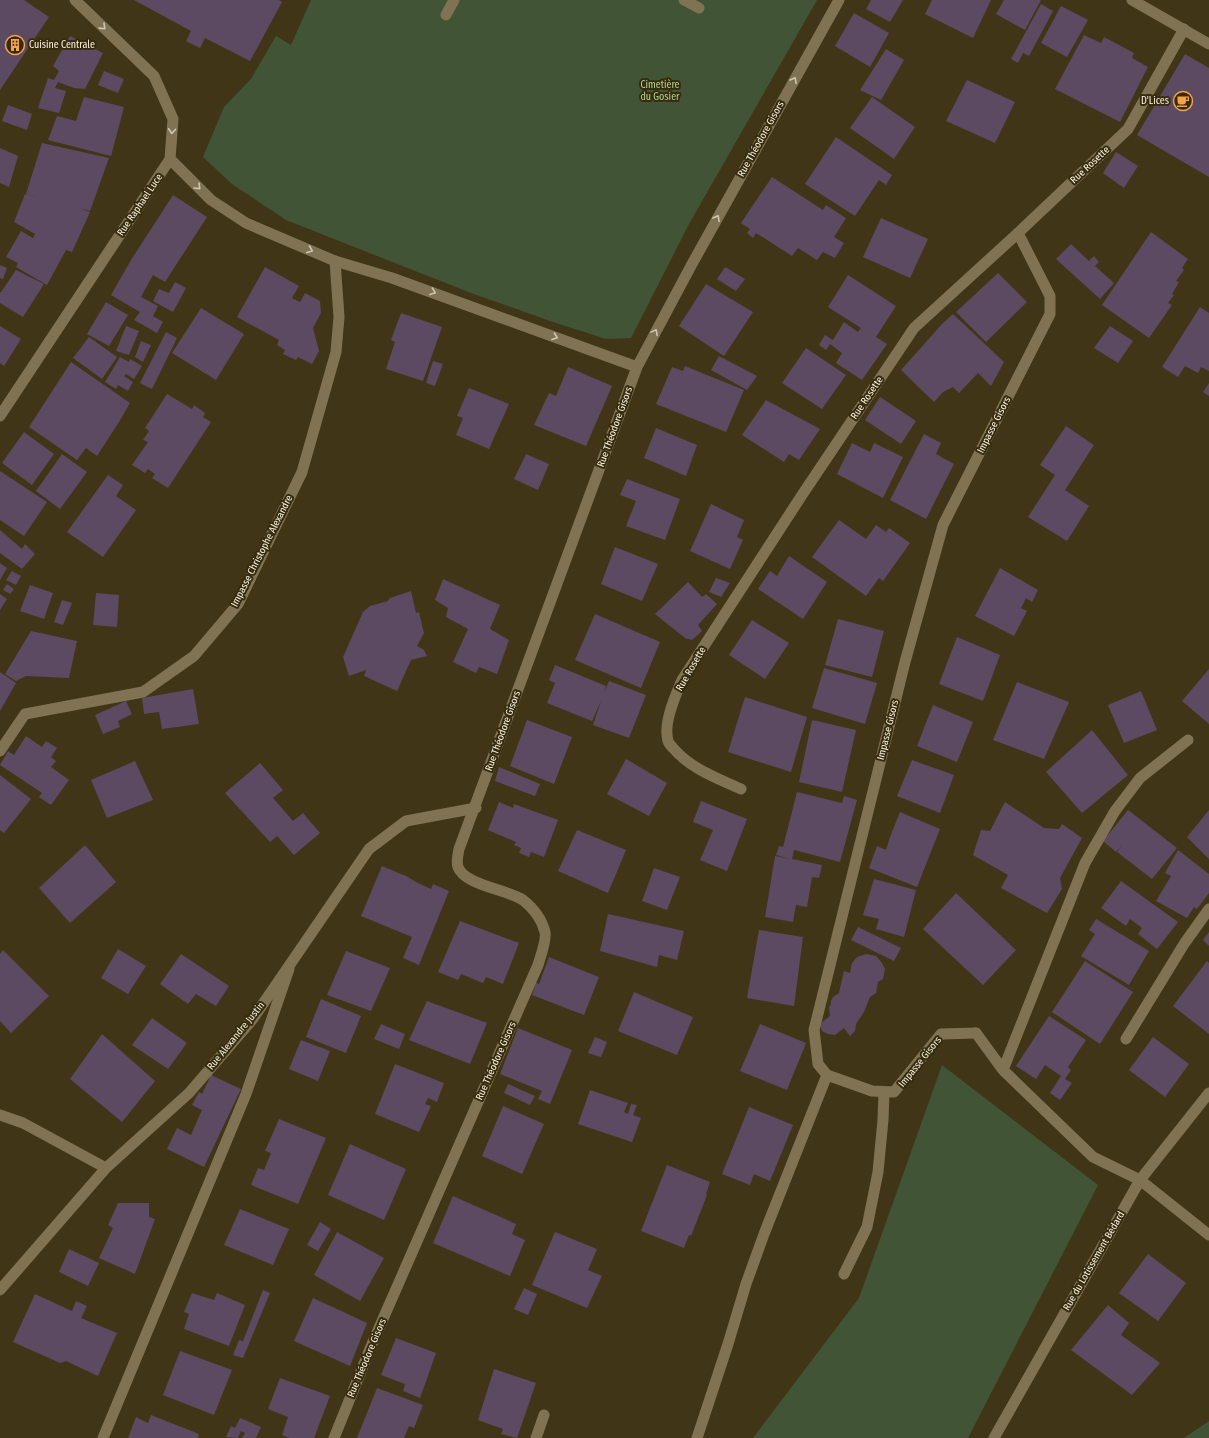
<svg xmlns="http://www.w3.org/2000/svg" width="1209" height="1438" font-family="'Fira Sans Condensed',sans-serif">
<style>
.green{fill:#415436}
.building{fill:#5c4962}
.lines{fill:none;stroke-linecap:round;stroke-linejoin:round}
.service{stroke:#7f7354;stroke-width:11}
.minor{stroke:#7f7354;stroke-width:11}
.secondary{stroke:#7f7354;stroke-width:11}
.oneway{stroke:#cfc7b1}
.labels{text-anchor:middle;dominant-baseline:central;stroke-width:4;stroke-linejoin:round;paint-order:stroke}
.poi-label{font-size:10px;fill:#faf4e3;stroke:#362c0d;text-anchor:start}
.park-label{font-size:10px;fill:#add894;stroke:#362c0d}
.street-label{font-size:10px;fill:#faf4e3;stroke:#362c0d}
</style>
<rect width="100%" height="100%" fill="#403617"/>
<path class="green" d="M 311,0 L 817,0 L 689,224 L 631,338 L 606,339 L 553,322 L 471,293 L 286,220 L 232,184 L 203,157 L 224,107 L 251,79 L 276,36 L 291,45 Z
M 942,1065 L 1098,1185 L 968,1438 L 753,1438 L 859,1298 Z
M 1209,1421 L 1209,1438 L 1184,1438 Z"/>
<path class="building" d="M 0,0 L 24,0 L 49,17 L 0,90 Z
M 134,0 L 279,0 L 282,2 L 250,61 L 205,38 L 200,48 L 186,41 L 191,31 Z
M 871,0 L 903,0 L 890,22 L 866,9 Z
M 932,0 L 991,0 L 973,38 L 925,14 Z
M 1004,0 L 1041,0 L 1025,30 L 996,14 Z
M 1041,4 L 1053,11 L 1029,56 L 1023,53 L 1018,63 L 1011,59 Z
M 1061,6 L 1088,20 L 1067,57 L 1041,43 Z
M 854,13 L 889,33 L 870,67 L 835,46 Z
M 1084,35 L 1101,43 L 1104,37 L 1134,53 L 1132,58 L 1148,67 L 1120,122 L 1055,89 Z
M 70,36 L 103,53 L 85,89 L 74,88 L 58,82 L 55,88 L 66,91 L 59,113 L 38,108 L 48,78 L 54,80 L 59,71 L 53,66 Z
M 886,49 L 904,60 L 881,100 L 860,90 Z
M 1185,54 L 1209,68 L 1209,177 L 1137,135 Z
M 104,71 L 124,79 L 118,93 L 98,85 Z
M 967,80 L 1015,102 L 995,143 L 946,121 Z
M 84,97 L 124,107 L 111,156 L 48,140 L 57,116 L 76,121 Z
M 872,97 L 915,127 L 894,159 L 850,128 Z
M 8,105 L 32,114 L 27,130 L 2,121 Z
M 836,137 L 892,175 L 886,185 L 879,180 L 855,216 L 805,184 Z
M 42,143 L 109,158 L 90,211 L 79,208 L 90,212 L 72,252 L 66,250 L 47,285 L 16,267 L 18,263 L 6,257 L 21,231 L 33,238 L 35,234 L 14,222 L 25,194 L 37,197 L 26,194 Z
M 0,148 L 18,156 L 9,187 L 0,183 Z
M 1116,152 L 1138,166 L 1124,188 L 1103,173 Z
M 772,177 L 823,210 L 826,205 L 846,218 L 834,237 L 844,243 L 835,258 L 823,252 L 817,260 L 798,248 L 792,256 L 756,233 L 753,238 L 747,233 L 750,229 L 741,223 Z
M 173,195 L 207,217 L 165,282 L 153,275 L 141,297 L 158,306 L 153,316 L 163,322 L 157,333 L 134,320 L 140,312 L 111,295 L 131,260 Z
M 881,218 L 928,239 L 910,278 L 863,257 Z
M 1151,232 L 1188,259 L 1182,268 L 1184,270 L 1176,281 L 1179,282 L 1172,294 L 1174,295 L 1168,303 L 1172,305 L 1149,338 L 1102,305 Z
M 1071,244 L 1089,261 L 1094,256 L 1099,262 L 1095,266 L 1114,283 L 1100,299 L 1056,259 Z
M 0,265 L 7,268 L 3,279 L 0,278 Z
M 265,267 L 299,286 L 292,298 L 300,302 L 305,293 L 320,301 L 321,313 L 313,328 L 319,351 L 312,364 L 298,357 L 296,360 L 283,354 L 285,350 L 277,345 L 279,340 L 237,317 Z
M 725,267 L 745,279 L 736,291 L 717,279 Z
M 16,270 L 44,284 L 23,317 L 0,303 L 0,292 L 1,292 Z
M 998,273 L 1027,302 L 986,342 L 956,312 Z
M 848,275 L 896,306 L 876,337 L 887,344 L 862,380 L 836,363 L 842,353 L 830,344 L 826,350 L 819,345 L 825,335 L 833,340 L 844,322 L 858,332 L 861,328 L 828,307 Z
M 175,282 L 186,288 L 173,312 L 153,301 L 159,289 L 169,293 Z
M 706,284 L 753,312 L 724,356 L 679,326 Z
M 106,302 L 128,315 L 109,346 L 87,334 Z
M 1200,307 L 1209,313 L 1209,371 L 1201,367 L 1198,373 L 1185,366 L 1178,377 L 1162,367 Z
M 201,308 L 244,334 L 216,380 L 172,353 Z
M 401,313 L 442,327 L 423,381 L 386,369 L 395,342 L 391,340 Z
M 953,314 L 1004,362 L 991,386 L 978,373 L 959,393 L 953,387 L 943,392 L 934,402 L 901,370 L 943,323 Z
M 0,326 L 21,339 L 4,366 L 0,363 Z
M 126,326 L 139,331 L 129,355 L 116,351 Z
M 1110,326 L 1133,341 L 1118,363 L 1094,348 Z
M 166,332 L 177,338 L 152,389 L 140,383 Z
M 89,337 L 117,357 L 102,379 L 73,358 Z
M 141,341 L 151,345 L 143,362 L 135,357 Z
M 806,348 L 846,375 L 822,409 L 782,383 Z
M 719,356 L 757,376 L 747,390 L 711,370 Z
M 120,357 L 129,362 L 130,359 L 142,366 L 134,379 L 126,374 L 124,376 L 133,382 L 128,391 L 118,385 L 116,389 L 105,382 Z
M 433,361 L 443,364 L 435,386 L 426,383 Z
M 71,362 L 130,403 L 119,422 L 97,456 L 86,448 L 77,460 L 29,427 Z
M 685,366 L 744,390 L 726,432 L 656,404 L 672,367 L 683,371 Z
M 568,367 L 612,386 L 586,446 L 534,425 L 549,393 L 556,396 Z
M 1209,383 L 1209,396 L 1203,392 Z
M 469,388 L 509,404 L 489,449 L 456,435 L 463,418 L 457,416 Z
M 167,394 L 192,409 L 194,405 L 205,413 L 203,417 L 211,422 L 168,488 L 152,478 L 155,474 L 148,469 L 145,473 L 132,465 L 148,442 L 143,440 L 149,431 L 145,428 Z
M 880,397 L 916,421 L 901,444 L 865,420 Z
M 766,400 L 820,429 L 799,460 L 789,454 L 784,462 L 742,435 Z
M 1066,426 L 1094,445 L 1065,490 L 1089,506 L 1067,541 L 1028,517 L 1055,475 L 1040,465 Z
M 656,428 L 697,445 L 686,476 L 644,458 Z
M 24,432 L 54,454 L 32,485 L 2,463 Z
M 924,434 L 941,443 L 936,454 L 954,464 L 926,519 L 890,500 Z
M 852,443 L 870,452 L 874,443 L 903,457 L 883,498 L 837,474 Z
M 62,454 L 87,472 L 60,509 L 36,491 Z
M 526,454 L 549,464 L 538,490 L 514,479 Z
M 0,471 L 47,502 L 24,536 L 0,520 Z
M 108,475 L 123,485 L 116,496 L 136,510 L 103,557 L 67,532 Z
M 627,479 L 680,499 L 665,540 L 626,526 L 636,501 L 620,495 Z
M 711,504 L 744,520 L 737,537 L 743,540 L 730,569 L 690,551 Z
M 839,520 L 866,539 L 876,525 L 886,532 L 889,528 L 910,543 L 883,581 L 879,578 L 866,596 L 812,557 Z
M 0,530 L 22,549 L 25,544 L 35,554 L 22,569 L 0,553 Z
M 615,547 L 658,564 L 642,601 L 601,584 Z
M 789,556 L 827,582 L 803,619 L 758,589 L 770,571 L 777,576 Z
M 0,563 L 7,568 L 0,580 Z
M 1000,568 L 1038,590 L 1032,602 L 1026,598 L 1021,608 L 1027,611 L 1014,636 L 975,616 Z
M 12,571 L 21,576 L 16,585 L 6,580 Z
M 716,578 L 730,583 L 721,597 L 709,592 Z
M 443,579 L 500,605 L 490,629 L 509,640 L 497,674 L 479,667 L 476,673 L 453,662 L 468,629 L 446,617 L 448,608 L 435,600 Z
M 688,582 L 702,597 L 706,594 L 717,604 L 698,625 L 702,631 L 692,640 L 685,638 L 655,614 Z
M 7,584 L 14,589 L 10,594 L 3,590 Z
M 30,585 L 53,593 L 44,619 L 20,611 Z
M 411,591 L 416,613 L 419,612 L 424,633 L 417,646 L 424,650 L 427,656 L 411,660 L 397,691 L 364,676 L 366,670 L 349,676 L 343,657 L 363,612 L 370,606 L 388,601 L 390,598 Z
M 96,593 L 119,595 L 117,627 L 93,625 Z
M 0,594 L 7,599 L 0,610 Z
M 62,600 L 72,603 L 63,625 L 54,622 Z
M 595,614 L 660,642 L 641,688 L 575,660 Z
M 838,619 L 884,631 L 872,677 L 825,665 Z
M 752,620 L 789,643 L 765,679 L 729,655 Z
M 31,631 L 77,641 L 69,678 L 26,676 L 16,681 L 5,674 Z
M 957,637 L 1000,655 L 983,701 L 939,684 Z
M 555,665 L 606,686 L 604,693 L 609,681 L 646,695 L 629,738 L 593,725 L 601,701 L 592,721 L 547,703 L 555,683 L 549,680 Z
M 824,668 L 877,683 L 865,724 L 812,708 Z
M 1209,669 L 1209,724 L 1182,701 Z
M 0,672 L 16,683 L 0,711 Z
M 1017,682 L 1069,702 L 1044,759 L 993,740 Z
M 193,689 L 199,724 L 162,729 L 159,712 L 144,714 L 142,698 Z
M 1141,691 L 1157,730 L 1124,743 L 1108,705 Z
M 745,697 L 807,717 L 791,772 L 728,752 Z
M 126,701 L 132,714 L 118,721 L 120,727 L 103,734 L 95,715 Z
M 933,705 L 973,722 L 957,762 L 917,746 Z
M 527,720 L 572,737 L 554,784 L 510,766 Z
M 812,720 L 856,730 L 842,792 L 799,782 Z
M 1092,730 L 1128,775 L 1082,813 L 1046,772 Z
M 26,736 L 42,747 L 46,741 L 57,748 L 51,757 L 56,761 L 51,767 L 69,780 L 51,805 L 39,797 L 42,793 L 0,765 L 8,751 L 14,755 Z
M 626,759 L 667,783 L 649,816 L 607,794 Z
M 912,760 L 954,775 L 940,813 L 897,796 Z
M 135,761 L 153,800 L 107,818 L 91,780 Z
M 260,763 L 283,790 L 273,798 L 293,821 L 303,813 L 320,833 L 294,855 L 277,836 L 270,842 L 225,793 Z
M 499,767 L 540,784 L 535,796 L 495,781 Z
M 0,775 L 31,799 L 4,833 L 0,830 Z
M 797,792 L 842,803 L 844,796 L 857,800 L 840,862 L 794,850 L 792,859 L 822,865 L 819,878 L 812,877 L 807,907 L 796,905 L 793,922 L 765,917 L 775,856 L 790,859 L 776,855 L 779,846 L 783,847 Z
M 701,801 L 747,819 L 727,871 L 700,860 L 713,830 L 693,822 Z
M 499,802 L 513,808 L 514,804 L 558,820 L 544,857 L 531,852 L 529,857 L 519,853 L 521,848 L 514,845 L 516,842 L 488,830 Z
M 1005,802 L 1044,828 L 1059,829 L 1062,824 L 1082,838 L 1060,878 L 1062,889 L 1047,913 L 1001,888 L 1008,875 L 973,855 L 981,830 L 990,831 Z
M 1128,810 L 1177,848 L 1152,879 L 1117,852 L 1122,845 L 1116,852 L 1103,841 Z
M 1209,810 L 1209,859 L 1187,837 Z
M 900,812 L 940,829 L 917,887 L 869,868 L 877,846 L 886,850 L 890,837 Z
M 577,830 L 626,850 L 608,893 L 558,871 Z
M 85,845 L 116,882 L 70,923 L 39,888 Z
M 1178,850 L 1209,874 L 1209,893 L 1197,909 L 1194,907 L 1187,918 L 1156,901 L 1171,876 L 1165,873 Z
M 382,866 L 406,876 L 418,883 L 431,889 L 433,884 L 449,891 L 419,965 L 403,958 L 412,937 L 361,916 Z
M 654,868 L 680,877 L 667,910 L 642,901 Z
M 874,879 L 916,890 L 904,937 L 876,929 L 879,919 L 863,915 Z
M 1121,881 L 1178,922 L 1157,949 L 1138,934 L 1142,928 L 1130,919 L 1126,926 L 1101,908 Z
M 956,893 L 1016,950 L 983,985 L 923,929 Z
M 608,914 L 684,931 L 677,960 L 659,955 L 657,967 L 600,951 Z
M 1096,919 L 1149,951 L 1129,985 L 1081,956 L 1095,934 L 1089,930 Z
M 460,921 L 519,943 L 503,984 L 486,977 L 483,983 L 461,974 L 458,980 L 438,972 Z
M 858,927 L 901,948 L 894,961 L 851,940 Z
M 759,930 L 803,937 L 794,1006 L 747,998 Z
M 1209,932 L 1209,946 L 1203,940 Z
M 118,949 L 146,966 L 128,994 L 101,978 Z
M 3,950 L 49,996 L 11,1033 L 0,1021 L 0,954 Z
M 346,951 L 390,968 L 371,1011 L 327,995 Z
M 181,954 L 229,986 L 216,1006 L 196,994 L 188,1004 L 160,984 Z
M 866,954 L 876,956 L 882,963 L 885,969 L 883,979 L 878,982 L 876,993 L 870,997 L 864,1012 L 856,1024 L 855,1031 L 850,1036 L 844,1028 L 835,1035 L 828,1034 L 822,1031 L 820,1026 L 822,1022 L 830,1016 L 829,1007 L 831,1004 L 831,1001 L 833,997 L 839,993 L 844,971 L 850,973 L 852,963 L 857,957 Z
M 549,957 L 599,977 L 584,1015 L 532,995 L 536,983 L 539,984 Z
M 1085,961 L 1133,992 L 1100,1044 L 1052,1012 Z
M 1207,961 L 1209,963 L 1209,1034 L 1173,1006 Z
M 634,992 L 693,1017 L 677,1055 L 618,1031 Z
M 321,999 L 361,1016 L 346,1053 L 306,1037 Z
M 427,1001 L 487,1023 L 470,1064 L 409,1040 Z
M 1049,1016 L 1086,1040 L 1068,1067 L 1071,1070 L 1065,1079 L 1072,1083 L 1060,1100 L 1050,1093 L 1061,1076 L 1045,1065 L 1036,1079 L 1016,1066 Z
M 152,1018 L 187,1043 L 168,1069 L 132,1045 Z
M 381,1024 L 405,1034 L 399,1049 L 374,1039 Z
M 760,1024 L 806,1043 L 787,1090 L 740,1071 Z
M 518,1028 L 572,1050 L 550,1104 L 538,1099 L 542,1091 L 500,1074 Z
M 102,1034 L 155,1081 L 122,1122 L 70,1079 Z
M 595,1037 L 607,1042 L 601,1057 L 588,1053 Z
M 1153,1037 L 1189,1064 L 1165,1097 L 1129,1070 Z
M 301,1040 L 330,1051 L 318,1081 L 289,1069 Z
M 395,1064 L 444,1083 L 437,1102 L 428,1098 L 425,1104 L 431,1106 L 419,1132 L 375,1114 Z
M 211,1075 L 241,1089 L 204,1167 L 167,1149 L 177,1128 L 191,1135 L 202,1110 L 192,1105 L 199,1092 L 202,1094 Z
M 508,1084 L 535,1096 L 530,1105 L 504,1093 Z
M 590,1090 L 628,1103 L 624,1112 L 628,1114 L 631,1104 L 637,1105 L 633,1115 L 641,1118 L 632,1142 L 578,1124 Z
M 503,1106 L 544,1124 L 522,1174 L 482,1156 Z
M 749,1107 L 793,1125 L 770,1181 L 754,1174 L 750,1185 L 722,1174 Z
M 279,1119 L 326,1138 L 298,1204 L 251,1185 L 258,1168 L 264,1170 L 271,1153 L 265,1151 Z
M 350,1144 L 406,1169 L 384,1220 L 328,1195 Z
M 667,1165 L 710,1182 L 706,1194 L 707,1195 L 691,1236 L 689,1235 L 684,1248 L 641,1231 Z
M 453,1196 L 516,1224 L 512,1234 L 525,1240 L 510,1276 L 433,1243 Z
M 118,1203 L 149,1203 L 149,1217 L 155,1219 L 135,1274 L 99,1258 L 113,1228 L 108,1225 Z
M 240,1209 L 289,1229 L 273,1265 L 224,1245 Z
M 320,1222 L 331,1229 L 318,1251 L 307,1245 Z
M 337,1232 L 384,1258 L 360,1301 L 314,1275 Z
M 555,1232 L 597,1249 L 588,1270 L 602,1276 L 587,1308 L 532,1285 Z
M 69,1249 L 99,1263 L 88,1286 L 59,1272 Z
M 1148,1254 L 1186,1283 L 1158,1321 L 1119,1293 Z
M 524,1288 L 537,1294 L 528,1315 L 514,1309 Z
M 263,1290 L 270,1293 L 243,1358 L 233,1355 L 239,1340 L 243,1341 Z
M 192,1293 L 214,1300 L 217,1293 L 245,1305 L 229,1346 L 184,1329 L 189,1314 L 184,1312 Z
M 35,1294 L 72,1311 L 76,1301 L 87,1306 L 81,1318 L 117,1333 L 98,1376 L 66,1361 L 60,1363 L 13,1342 Z
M 313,1298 L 367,1323 L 350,1366 L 294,1341 Z
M 1108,1305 L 1129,1323 L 1121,1335 L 1160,1363 L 1132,1395 L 1071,1350 Z
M 396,1338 L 436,1353 L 420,1398 L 403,1391 L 405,1384 L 381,1375 Z
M 180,1351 L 232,1370 L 214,1415 L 163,1395 Z
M 494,1369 L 536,1383 L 517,1438 L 501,1434 L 503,1429 L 478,1420 Z
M 280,1378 L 330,1396 L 314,1438 L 289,1438 L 282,1435 L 288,1417 L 268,1409 Z
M 377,1388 L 423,1405 L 414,1428 L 409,1426 L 404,1438 L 357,1438 Z
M 151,1415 L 199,1434 L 198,1438 L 128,1438 L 136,1417 L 148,1423 Z
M 240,1418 L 261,1427 L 256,1438 L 242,1438 L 245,1433 L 241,1431 L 238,1438 L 226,1437 L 231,1426 L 235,1428 Z"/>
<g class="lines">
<path class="service" d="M 684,0 L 699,8
M 446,15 L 454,0
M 0,751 L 25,714 L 143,692 L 194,656 L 238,604 L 302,472 L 336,352 L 339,317 L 335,261
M 976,1033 L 941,1034 L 894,1092 L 872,1091 L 827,1075 L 818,1064 L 814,1030 L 905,662 L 943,525 L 1050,314 L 1050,296 L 1018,233
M 103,1438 L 246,1094 L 289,969
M 697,1438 L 728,1344 L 746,1284 L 764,1234 L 827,1075"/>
<path class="minor" d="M 170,159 L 211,200 L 246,223 L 335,261 L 392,278 L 637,367
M 0,416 L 170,159 L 173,119 L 154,76 L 75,0
M 741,789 C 717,778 691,769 673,748 C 671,746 669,744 668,741 C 663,723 675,697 682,680 L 802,495 L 914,328 L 1018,233 L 1128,129 L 1184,29
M 976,1033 L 1003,1070 L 1093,1157 L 1140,1180 L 1209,1235
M 1126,1039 L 1184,944 L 1209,909
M 1003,1070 L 1085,863 L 1115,811 L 1140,778 L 1188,740
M 0,1115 L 23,1123 L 106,1168
M 844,1274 L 867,1227 L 878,1172 L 883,1120 L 884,1092
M 0,1290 L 106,1168 L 189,1093 L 252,1020 L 369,849 L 406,821 L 476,808
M 334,1438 L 372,1344 L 538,965 C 540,958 547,939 545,932 C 542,920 533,908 523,900 C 509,890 464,885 458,867 C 456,861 458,855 459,849 L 637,367 L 692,264 L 839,0
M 536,1438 L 544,1415
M 994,1438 L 1140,1180 L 1209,1093"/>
<path class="secondary" d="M 1132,0 L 1209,44"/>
</g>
<defs><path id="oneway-chevron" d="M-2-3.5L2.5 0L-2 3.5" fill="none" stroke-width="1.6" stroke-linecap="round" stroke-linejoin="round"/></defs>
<g class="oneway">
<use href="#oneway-chevron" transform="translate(103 27) rotate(44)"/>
<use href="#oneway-chevron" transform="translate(794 80) rotate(-61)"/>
<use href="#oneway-chevron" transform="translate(172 131) rotate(94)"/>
<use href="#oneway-chevron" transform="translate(198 187) rotate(45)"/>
<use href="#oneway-chevron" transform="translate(717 218) rotate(-61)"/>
<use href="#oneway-chevron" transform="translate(310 250) rotate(23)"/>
<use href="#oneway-chevron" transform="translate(433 292) rotate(20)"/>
<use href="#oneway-chevron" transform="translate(655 332) rotate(-62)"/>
<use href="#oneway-chevron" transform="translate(555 337) rotate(20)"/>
</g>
<defs>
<symbol id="building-ring" viewBox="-11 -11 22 22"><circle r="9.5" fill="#362c0d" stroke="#f6a248" stroke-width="1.5"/><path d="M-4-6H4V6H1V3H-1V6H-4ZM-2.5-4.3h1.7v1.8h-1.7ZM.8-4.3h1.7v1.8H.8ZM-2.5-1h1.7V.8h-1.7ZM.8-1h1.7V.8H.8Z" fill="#f6a248"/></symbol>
<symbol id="cafe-ring" viewBox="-11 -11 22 22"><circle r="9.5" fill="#362c0d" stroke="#f6a248" stroke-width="1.5"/><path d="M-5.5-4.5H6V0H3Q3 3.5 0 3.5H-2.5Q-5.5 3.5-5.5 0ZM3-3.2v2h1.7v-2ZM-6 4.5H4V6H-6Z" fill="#f6a248"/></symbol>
</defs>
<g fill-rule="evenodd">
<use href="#building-ring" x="4" y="34" width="22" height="22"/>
<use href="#cafe-ring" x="1172" y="90" width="22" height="22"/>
</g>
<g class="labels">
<g class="poi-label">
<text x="29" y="45">Cuisine Centrale</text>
<text x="1169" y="101" text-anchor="end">D'Lices</text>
</g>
<g class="park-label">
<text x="660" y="85">Cimetière<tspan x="660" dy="12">du Gosier</tspan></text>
</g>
<g class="street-label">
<text transform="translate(761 139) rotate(-61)">Rue Théodore Gisors</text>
<text transform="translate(1090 165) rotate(-43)">Rue Rosette</text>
<text transform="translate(140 205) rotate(-56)">Rue Raphael Luce</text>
<text transform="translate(867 398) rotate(-56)">Rue Rosette</text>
<text transform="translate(994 425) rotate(-63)">Impasse Gisors</text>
<text transform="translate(615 427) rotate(-70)">Rue Théodore Gisors</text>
<text transform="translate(262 551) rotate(-63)">Impasse Christophe Alexandre</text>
<text transform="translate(691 669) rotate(-60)">Rue Rosette</text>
<text transform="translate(888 730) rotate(-76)">Impasse Gisors</text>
<text transform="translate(503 731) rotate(-70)">Rue Théodore Gisors</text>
<text transform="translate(236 1036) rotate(-51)">Rue Alexandre Justin</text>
<text transform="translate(496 1061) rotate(-66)">Rue Théodore Gisors</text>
<text transform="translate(920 1062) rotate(-51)">Impasse Gisors</text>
<text transform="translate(1094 1261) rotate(-60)">Rue du Lotissement Bédard</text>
<text transform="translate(367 1358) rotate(-67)">Rue Théodore Gisors</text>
</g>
</g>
</svg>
